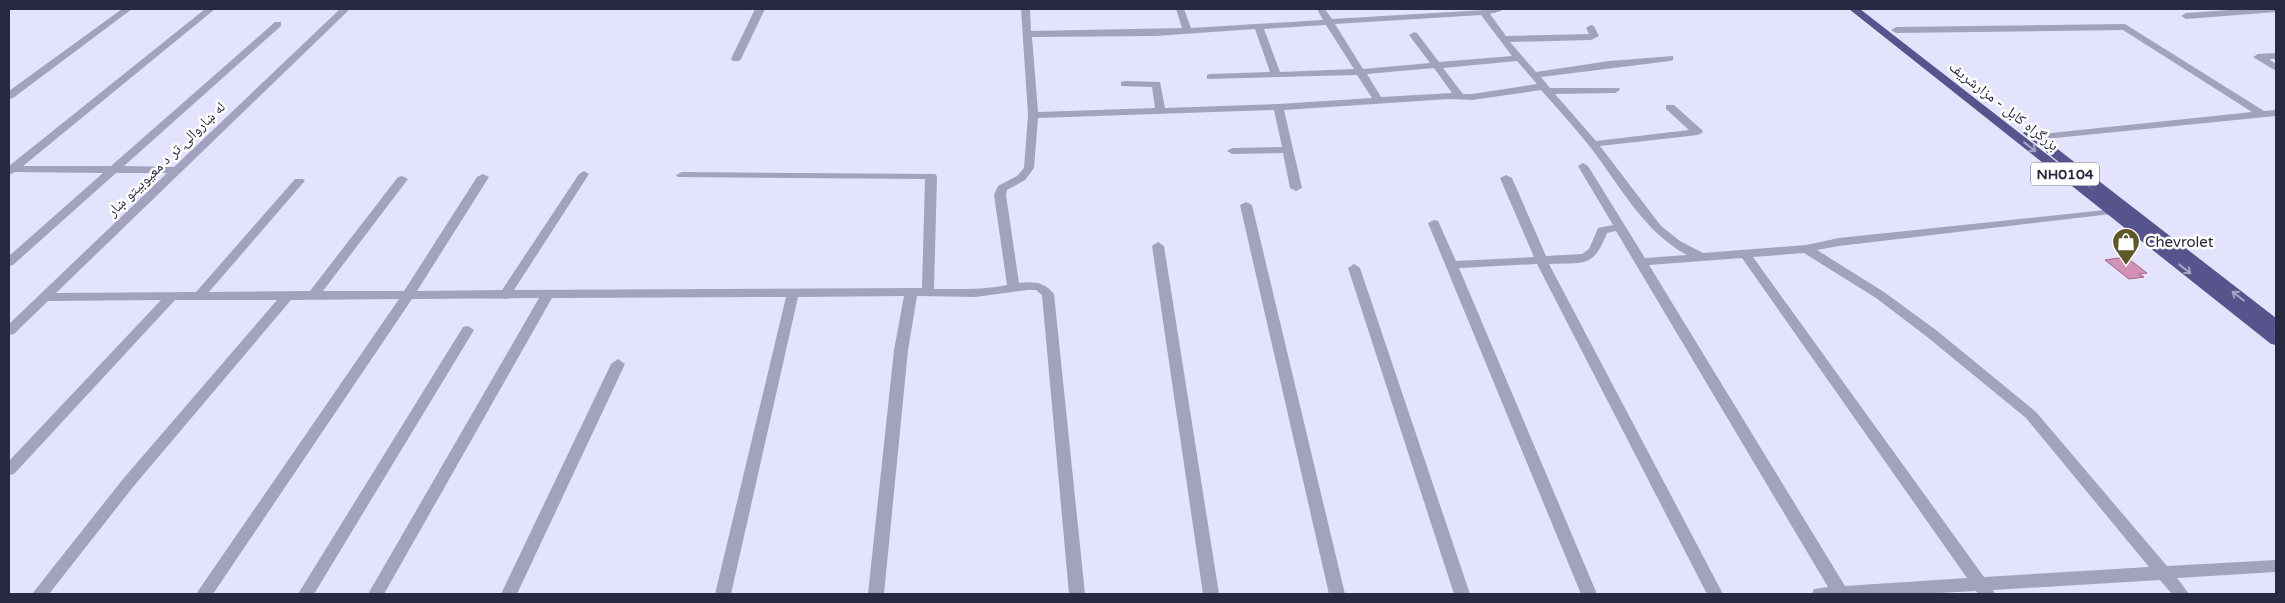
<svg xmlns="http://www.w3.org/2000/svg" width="2285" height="603" font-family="'Varela Round','Noto Naskh Arabic',sans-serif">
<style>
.building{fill:#d291b6;stroke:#a16488}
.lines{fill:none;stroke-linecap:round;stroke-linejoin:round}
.minor{fill:#a2a2be;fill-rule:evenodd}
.highway{fill:#57548d;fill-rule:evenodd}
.oneway{stroke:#a3a1c0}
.labels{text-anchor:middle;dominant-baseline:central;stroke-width:5;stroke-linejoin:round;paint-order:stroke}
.shield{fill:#fff;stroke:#68687a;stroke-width:1}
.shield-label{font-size:14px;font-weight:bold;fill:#282841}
.street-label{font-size:15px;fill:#282841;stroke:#fff}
.poi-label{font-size:15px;fill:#282841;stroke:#fff;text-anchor:start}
</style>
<rect width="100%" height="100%" fill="#e3e3fe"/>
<path class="building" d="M 2126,257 L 2147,273 L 2139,274 L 2144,277 L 2129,279 L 2105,260 Z"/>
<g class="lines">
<path class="minor" d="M 122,9 L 132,9 L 13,98 L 9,99 L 9,91 Z
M 205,9 L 215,9 L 23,166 L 111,166 L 275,22 L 281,22 L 281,26 L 124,166 L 174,167 L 340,9 L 350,9 L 56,293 L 196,292 L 295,179 L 303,179 L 305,181 L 303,183 L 209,292 L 310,291 L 398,177 L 402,176 L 408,179 L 323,291 L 404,291 L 477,177 L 483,174 L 489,177 L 417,291 L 502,290 L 579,174 L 584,171 L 589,174 L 514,290 L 922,288 L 925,179 L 678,177 L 676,175 L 682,172 L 935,174 L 937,176 L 934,289 C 958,289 983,290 1007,285 L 994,195 L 998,186 L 1017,176 L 1024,168 L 1028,115 L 1021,9 L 1030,9 L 1031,31 L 1182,28 L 1176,9 L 1184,9 L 1191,28 L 1323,20 L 1317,9 L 1325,9 L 1332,19 L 1502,9 L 1501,11 L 1490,14 L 1506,36 L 1589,34 L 1586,28 L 1591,25 L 1594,26 L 1599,36 L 1591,40 L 1510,42 L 1536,72 L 1609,61 L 1673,56 L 1673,60 L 1670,61 L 1541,77 L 1550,88 L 1619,88 L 1620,90 L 1615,93 L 1555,94 L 1596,141 L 1689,130 L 1666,109 L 1666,105 L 1674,105 L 1702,130 L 1703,132 L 1698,135 L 1600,146 L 1661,226 L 1680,241 L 1703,253 L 1806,245 L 1839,238 L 2124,208 L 2126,210 L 2120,213 L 1839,246 L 1817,250 L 1884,292 L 1936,330 L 2036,412 L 2167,566 L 2276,560 L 2276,572 L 2177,578 L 2189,594 L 2172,594 L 2160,580 L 1993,590 L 1995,594 L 1978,594 L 1976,591 L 1922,594 L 1812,594 L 1814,589 L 1828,587 L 1616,231 L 1607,233 C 1593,269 1584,262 1549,264 L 1723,594 L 1707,594 L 1537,264 L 1459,268 L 1597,594 L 1581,594 L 1428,223 L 1434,220 L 1438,221 L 1456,261 L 1534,257 L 1500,178 L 1506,175 L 1512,178 L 1546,256 L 1582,254 L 1589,249 L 1598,228 L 1613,225 L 1578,166 L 1583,163 L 1588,166 L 1645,258 L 1687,255 C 1644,232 1620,186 1591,148 C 1575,128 1558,109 1541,90 L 1472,100 L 1449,99 L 1284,110 L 1302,188 L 1296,191 L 1290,188 L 1283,153 L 1232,154 L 1227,151 L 1232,148 L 1282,147 L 1274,110 L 1038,118 L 1034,168 L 1025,180 L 1007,190 L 1006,195 L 1019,283 C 1033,281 1045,282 1054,294 L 1085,594 L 1069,594 L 1042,295 L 1036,290 L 1028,290 L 975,297 L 917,296 L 908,350 L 884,594 L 868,594 L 894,350 L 904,296 L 798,297 L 731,594 L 715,594 L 786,297 L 552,298 L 384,594 L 368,594 L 539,298 L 412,299 L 213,594 L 196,594 L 399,299 L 291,300 L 133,487 L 49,594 L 32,594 L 123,479 L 277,300 L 175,300 L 14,474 L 9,475 L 9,461 L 161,300 L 48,301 L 14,334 L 9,335 L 9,324 L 167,173 L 116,173 L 13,265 L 9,266 L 9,256 L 103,173 L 15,172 L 9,175 L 9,166 ZM 1481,15 L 1512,56 L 1439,62 L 1417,33 L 1414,32 L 1409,35 L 1430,63 L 1363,69 L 1335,24 ZM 1326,25 L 1354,69 L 1280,72 L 1264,29 ZM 1255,29 L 1270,72 L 1210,74 L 1207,75 L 1207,79 L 1357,75 L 1372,98 L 1278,104 L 1165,108 L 1160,82 L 1125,81 L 1121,82 L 1121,86 L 1152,87 L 1155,108 L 1038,112 L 1032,37 L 1155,36 ZM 1517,61 L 1537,84 L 1472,94 L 1463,94 L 1443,68 ZM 1434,68 L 1452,93 L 1381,97 L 1367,74 ZM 1804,253 L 1876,298 L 1926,336 L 2026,418 L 2149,567 L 1984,577 L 1753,257 ZM 1742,258 L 1967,578 L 1845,586 L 1649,265 Z
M 755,9 L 765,9 L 741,59 L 739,61 L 733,61 L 731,59 Z
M 2244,9 L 2276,9 L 2276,12 L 2186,19 L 2181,16 L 2186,13 Z
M 2125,24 L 2264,111 L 2276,110 L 2276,116 L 2035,140 L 2031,139 L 2031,135 L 2252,112 L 2123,30 L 1896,33 L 1891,30 L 1896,27 Z
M 2276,53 L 2276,59 L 2269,59 L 2276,64 L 2276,71 L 2253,57 L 2258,54 Z
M 1246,202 L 1252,205 L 1345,594 L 1329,594 L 1240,205 Z
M 1158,242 L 1164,246 L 1219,594 L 1203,594 L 1152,246 Z
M 1354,264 L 1360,268 L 1470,594 L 1454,594 L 1348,268 Z
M 468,326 L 474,330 L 314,594 L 298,594 L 463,327 Z
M 618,359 L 625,364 L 517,594 L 501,594 L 611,364 Z"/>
<path class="highway" d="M 1849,9 L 1860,9 L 2098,194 L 2023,133 L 2029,129 L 2033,130 L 2276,318 L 2276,331 L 2274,331 L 2276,332 L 2276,345 L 2271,344 Z"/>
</g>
<defs><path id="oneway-shaft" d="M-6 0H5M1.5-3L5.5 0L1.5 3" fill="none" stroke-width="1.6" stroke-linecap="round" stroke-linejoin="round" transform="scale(1.25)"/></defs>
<g class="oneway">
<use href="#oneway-shaft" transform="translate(2030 147) rotate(38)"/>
<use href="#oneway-shaft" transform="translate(2185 269) rotate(38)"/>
<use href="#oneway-shaft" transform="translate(2238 296) rotate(-142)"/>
</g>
<defs>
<symbol id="shop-pin" viewBox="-11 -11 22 30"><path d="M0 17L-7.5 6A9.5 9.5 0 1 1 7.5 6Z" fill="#5d5926" stroke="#fff"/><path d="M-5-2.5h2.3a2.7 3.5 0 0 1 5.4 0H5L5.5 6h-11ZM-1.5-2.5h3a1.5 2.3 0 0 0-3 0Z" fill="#fff"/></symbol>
</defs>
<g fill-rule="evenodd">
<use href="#shop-pin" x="2110" y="226" width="32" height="43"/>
</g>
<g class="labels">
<rect class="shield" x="2031" y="162.5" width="68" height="23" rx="4"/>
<g class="shield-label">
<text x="2065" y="174">NH0104</text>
</g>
<g class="street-label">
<text transform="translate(2004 106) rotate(38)">بزرگراه کابل - مزارشریف</text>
<text transform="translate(166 159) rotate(-44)">له ښاروالۍ تر د معیوبیتو ښار</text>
</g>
<g class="poi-label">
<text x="2145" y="242">Chevrolet</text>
</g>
</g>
<rect width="2285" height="603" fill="none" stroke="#282841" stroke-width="20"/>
</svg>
